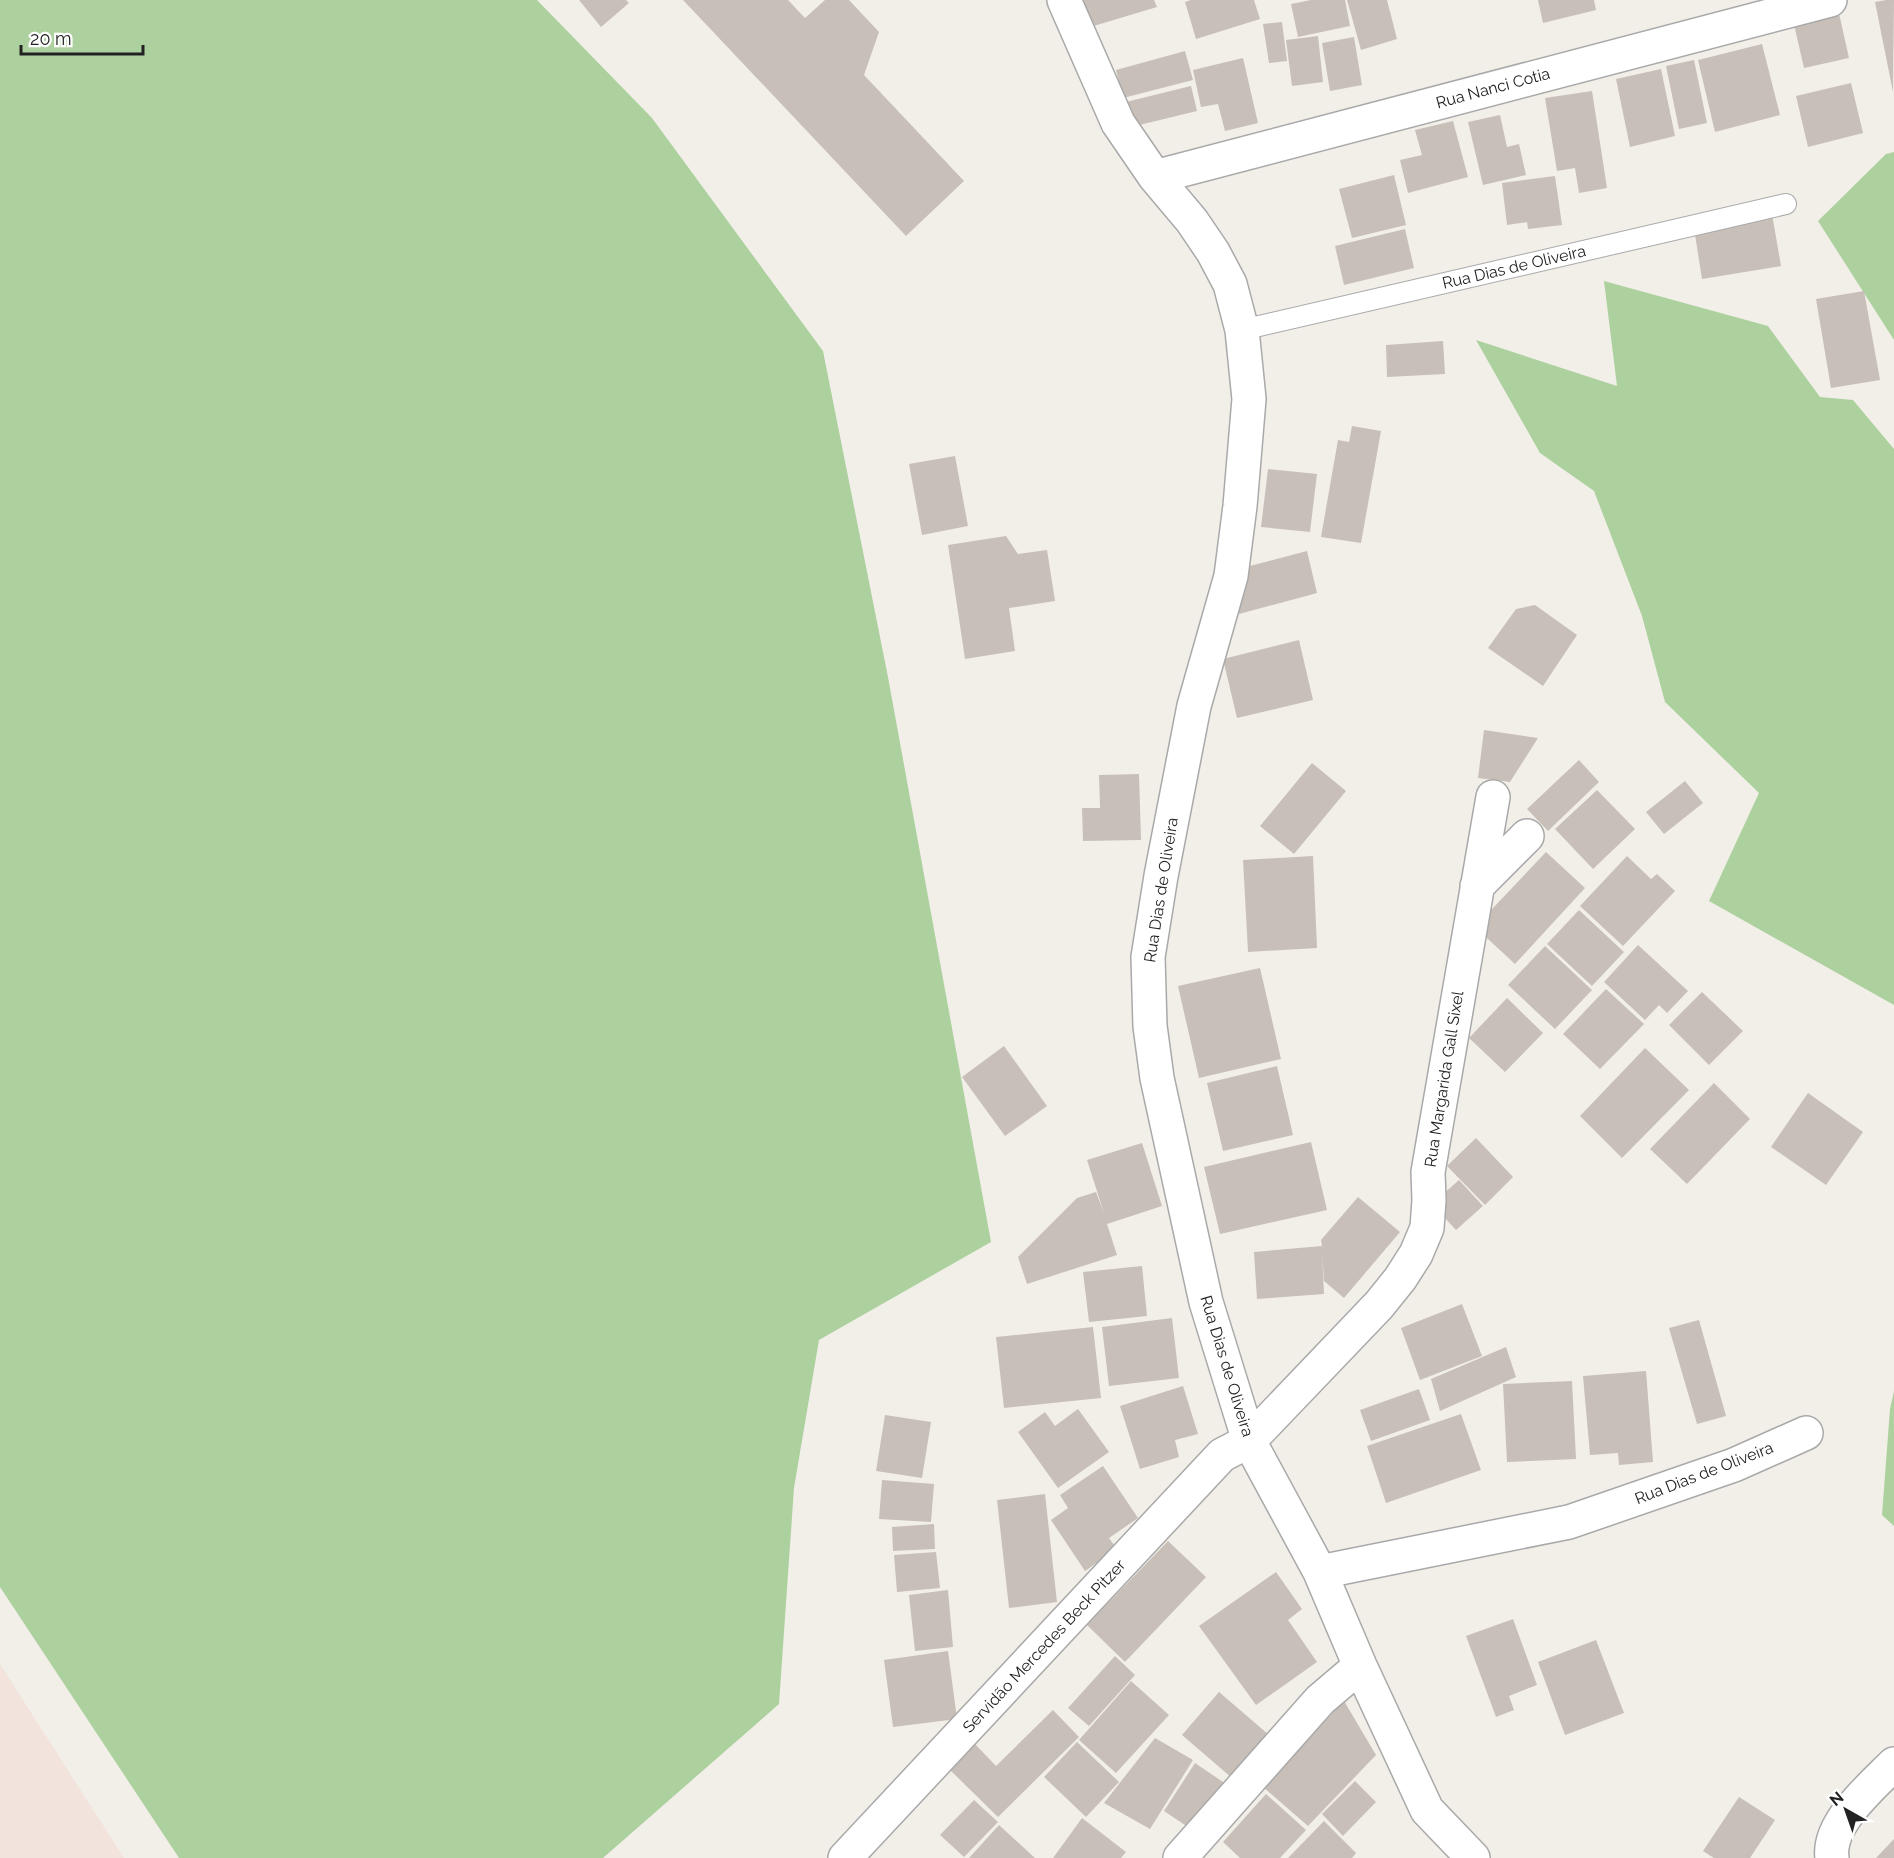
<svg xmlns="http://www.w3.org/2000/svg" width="1894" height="1858" font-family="Raleway,sans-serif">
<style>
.military{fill:#f3e3dd}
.forest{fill:#add19e}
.building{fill:#c7bfb8}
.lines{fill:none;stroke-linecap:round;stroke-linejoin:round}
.service-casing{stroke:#a9a9a9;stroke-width:22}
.minor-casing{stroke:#a9a9a9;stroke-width:36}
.service{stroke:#fff;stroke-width:20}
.minor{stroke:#fff;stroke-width:33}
.labels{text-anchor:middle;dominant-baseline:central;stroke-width:5;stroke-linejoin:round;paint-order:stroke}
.street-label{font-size:16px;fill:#222;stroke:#fff}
</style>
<rect width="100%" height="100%" fill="#f2efe9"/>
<path class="military" d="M 0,1664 L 124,1858 L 0,1858 Z"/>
<path class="forest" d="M 0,0 L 537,0 L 652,118 L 823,351 L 888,677 L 991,1242 L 819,1340 L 794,1488 L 779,1704 L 603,1858 L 179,1858 L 0,1587 Z
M 1894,152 L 1894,340 L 1818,221 L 1886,154 Z
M 1604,281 L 1768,326 L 1820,397 L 1853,400 L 1894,449 L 1894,1005 L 1709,901 L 1759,793 L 1665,702 L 1642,616 L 1594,491 L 1540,453 L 1476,340 L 1617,386 Z
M 1894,1391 L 1894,1526 L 1882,1515 L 1890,1409 Z"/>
<path class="building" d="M 579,0 L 626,0 L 629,3 L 601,27 Z
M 683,0 L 788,0 L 805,18 L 825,0 L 849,0 L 879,32 L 864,75 L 964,181 L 906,236 Z
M 1079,0 L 1154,0 L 1157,7 L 1087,28 Z
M 1191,0 L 1254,0 L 1260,19 L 1196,39 L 1185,2 Z
M 1311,0 L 1345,0 L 1350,26 L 1298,37 L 1291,4 Z
M 1347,0 L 1387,0 L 1397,39 L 1361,50 Z
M 1538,0 L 1594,0 L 1596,10 L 1543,23 Z
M 1886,0 L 1894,0 L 1893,92 L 1875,2 Z
M 1838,9 L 1849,58 L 1804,68 L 1793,20 Z
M 1282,22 L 1287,61 L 1269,63 L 1263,24 Z
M 1318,36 L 1323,82 L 1292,86 L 1286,40 Z
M 1354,37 L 1362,85 L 1330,91 L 1322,43 Z
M 1762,44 L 1780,115 L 1715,132 L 1698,60 Z
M 1185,51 L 1193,80 L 1123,98 L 1116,70 Z
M 1243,58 L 1258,123 L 1225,131 L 1218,104 L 1201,107 L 1193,70 Z
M 1694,60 L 1707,123 L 1679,129 L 1666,66 Z
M 1661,69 L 1675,136 L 1630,147 L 1616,79 Z
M 1851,83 L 1863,133 L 1808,147 L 1796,96 Z
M 1191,86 L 1197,111 L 1131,127 L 1126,102 Z
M 1592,91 L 1607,188 L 1579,193 L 1575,168 L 1557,171 L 1545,98 Z
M 1500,115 L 1507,147 L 1519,144 L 1526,175 L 1483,185 L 1468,122 Z
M 1453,121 L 1468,177 L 1408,193 L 1400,160 L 1422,155 L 1415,130 Z
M 1394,175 L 1406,225 L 1352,238 L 1339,189 Z
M 1555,176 L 1562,225 L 1528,229 L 1527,222 L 1507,225 L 1502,183 Z
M 1772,214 L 1781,266 L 1702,279 L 1694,228 Z
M 1405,229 L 1414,268 L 1344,285 L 1335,246 Z
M 1864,291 L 1880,380 L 1831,388 L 1816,299 Z
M 1443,341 L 1445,374 L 1387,377 L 1386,345 Z
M 1352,426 L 1381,431 L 1361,543 L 1321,537 L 1338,440 L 1349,442 Z
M 955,456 L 968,526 L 922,535 L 909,464 Z
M 1268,469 L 1317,474 L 1310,532 L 1261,527 Z
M 1006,536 L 1018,554 L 1047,550 L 1055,601 L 1009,608 L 1015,651 L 965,659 L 948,545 Z
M 1307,551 L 1317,593 L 1239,614 L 1242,568 Z
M 1535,605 L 1577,635 L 1543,686 L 1488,648 L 1516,609 Z
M 1299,640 L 1313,700 L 1237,718 L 1223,659 Z
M 1484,730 L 1538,738 L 1510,782 L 1478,778 Z
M 1579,760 L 1599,782 L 1548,831 L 1527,809 Z
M 1312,763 L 1346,791 L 1294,854 L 1260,826 Z
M 1139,774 L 1141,840 L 1083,841 L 1082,808 L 1100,808 L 1099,775 Z
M 1685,781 L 1703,803 L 1664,834 L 1646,812 Z
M 1597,790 L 1635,829 L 1593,869 L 1555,829 Z
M 1546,852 L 1585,888 L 1515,964 L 1475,927 Z
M 1313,856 L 1317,948 L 1248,952 L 1243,860 Z
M 1627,856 L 1651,879 L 1657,874 L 1675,891 L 1623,946 L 1580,906 Z
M 1579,910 L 1624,952 L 1592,986 L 1547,944 Z
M 1638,945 L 1688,991 L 1667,1013 L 1659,1005 L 1645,1020 L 1604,982 Z
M 1545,946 L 1592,990 L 1555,1029 L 1508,985 Z
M 1260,968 L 1281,1059 L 1199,1078 L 1178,986 Z
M 1606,989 L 1644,1024 L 1600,1069 L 1563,1034 Z
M 1702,992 L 1743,1031 L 1709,1065 L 1669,1025 Z
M 1507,998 L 1543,1033 L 1505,1072 L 1469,1038 Z
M 1004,1046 L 1047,1106 L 1005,1136 L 962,1077 Z
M 1645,1048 L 1689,1090 L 1622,1158 L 1580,1116 Z
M 1277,1066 L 1293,1135 L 1223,1151 L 1207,1083 Z
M 1714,1083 L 1750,1119 L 1687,1184 L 1650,1149 Z
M 1808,1093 L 1863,1132 L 1826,1185 L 1771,1147 Z
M 1476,1138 L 1513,1177 L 1485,1205 L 1447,1166 Z
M 1311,1142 L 1327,1210 L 1220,1234 L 1204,1167 Z
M 1142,1143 L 1162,1206 L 1107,1224 L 1117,1255 L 1027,1284 L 1018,1257 L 1077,1198 L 1096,1192 L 1104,1213 L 1087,1160 Z
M 1459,1180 L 1483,1206 L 1456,1230 L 1432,1204 Z
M 1358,1197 L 1400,1232 L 1344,1298 L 1324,1281 L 1322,1252 L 1324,1294 L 1257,1299 L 1254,1252 L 1322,1246 L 1321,1240 Z
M 1142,1266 L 1147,1316 L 1089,1322 L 1083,1272 Z
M 1462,1304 L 1482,1356 L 1420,1380 L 1401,1328 Z
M 1172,1318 L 1179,1378 L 1109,1386 L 1102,1327 Z
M 1699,1320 L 1726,1416 L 1697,1424 L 1669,1328 Z
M 1093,1327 L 1101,1398 L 1004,1408 L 996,1337 Z
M 1506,1347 L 1516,1377 L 1440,1411 L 1431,1379 Z
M 1646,1371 L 1653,1462 L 1619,1465 L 1618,1453 L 1590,1455 L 1583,1376 Z
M 1572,1381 L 1576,1459 L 1507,1462 L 1503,1384 Z
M 1183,1386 L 1198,1434 L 1175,1440 L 1179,1457 L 1140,1469 L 1120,1406 Z
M 1419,1389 L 1430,1420 L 1371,1441 L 1360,1410 Z
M 1078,1409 L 1109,1452 L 1058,1488 L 1018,1432 L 1045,1412 L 1055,1426 Z
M 1461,1414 L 1481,1470 L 1386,1503 L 1367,1446 Z
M 885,1415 L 931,1422 L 922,1478 L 876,1471 Z
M 1103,1466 L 1138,1518 L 1109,1538 L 1117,1549 L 1085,1571 L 1051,1520 L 1068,1508 L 1060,1495 Z
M 882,1480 L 934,1484 L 931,1522 L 879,1519 Z
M 1045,1494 L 1057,1602 L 1009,1608 L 997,1500 Z
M 934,1524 L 935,1549 L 893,1551 L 892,1527 Z
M 1168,1541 L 1206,1577 L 1125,1662 L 1087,1625 Z
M 936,1552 L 940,1588 L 897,1592 L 894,1555 Z
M 1276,1572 L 1302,1609 L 1288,1620 L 1317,1662 L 1256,1705 L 1199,1626 Z
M 948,1590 L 953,1647 L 915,1651 L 909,1595 Z
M 1513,1619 L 1537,1685 L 1509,1696 L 1514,1710 L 1496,1717 L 1466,1636 Z
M 1596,1640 L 1624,1713 L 1565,1735 L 1538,1662 Z
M 948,1651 L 957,1719 L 893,1727 L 884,1660 Z
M 1115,1656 L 1135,1675 L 1089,1726 L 1068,1708 Z
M 1131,1681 L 1169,1715 L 1116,1773 L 1079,1740 Z
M 1219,1692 L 1276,1741 L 1239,1784 L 1182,1735 Z
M 1344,1701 L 1376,1755 L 1308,1826 L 1263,1787 Z
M 1053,1710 L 1079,1737 L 998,1817 L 949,1769 L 975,1744 L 996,1766 Z
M 1155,1738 L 1193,1760 L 1150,1829 L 1104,1803 Z
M 1077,1742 L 1119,1782 L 1086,1817 L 1044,1777 Z
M 1195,1763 L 1226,1784 L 1191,1829 L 1164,1811 Z
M 1355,1781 L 1376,1802 L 1343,1836 L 1322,1814 Z
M 1266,1794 L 1306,1830 L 1280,1858 L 1240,1858 L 1223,1842 Z
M 1739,1797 L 1775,1820 L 1750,1858 L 1714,1858 L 1703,1851 Z
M 974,1800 L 998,1822 L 964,1857 L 940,1835 Z
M 1082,1818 L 1126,1852 L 1121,1858 L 1053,1858 Z
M 1324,1821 L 1356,1853 L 1352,1858 L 1288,1858 Z
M 999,1825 L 1035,1858 L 969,1858 Z
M 1894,1839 L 1894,1858 L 1876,1858 Z"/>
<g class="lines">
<defs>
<path id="service" d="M 1242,330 L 1786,204"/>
<path id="minor" d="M 1064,0 L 1118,123 L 1155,177 L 1192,221 L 1213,252 L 1230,284 L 1242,330 L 1249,399 L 1240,506 L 1231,576 L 1194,706 L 1161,876 L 1148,957 L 1150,1026 L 1157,1078 L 1206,1302 L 1249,1441 L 1320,1572 L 1360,1666 L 1427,1810 L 1473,1858
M 1155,177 L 1830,0
M 1477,886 L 1527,836
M 1320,1572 L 1569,1522 L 1734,1465 L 1806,1433
M 845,1858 L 1222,1455 L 1249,1441 L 1379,1305 L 1400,1279 L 1416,1254 L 1427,1228 L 1429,1200 L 1428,1172 L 1493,797
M 1180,1858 L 1320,1700 L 1360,1666
M 1832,1858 C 1827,1824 1872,1786 1894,1764"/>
</defs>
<use href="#service" class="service-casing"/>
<use href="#minor" class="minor-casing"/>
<use href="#service" class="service"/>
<use href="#minor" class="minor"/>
</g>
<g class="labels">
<g class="street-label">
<text transform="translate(1493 88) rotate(-15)">Rua Nanci Cotia</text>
<text transform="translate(1514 267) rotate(-13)">Rua Dias de Oliveira</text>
<text transform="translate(1161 890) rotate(-81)">Rua Dias de Oliveira</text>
<text transform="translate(1444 1079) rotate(-81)">Rua Margarida Gall Sixel</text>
<text transform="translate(1227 1366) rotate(73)">Rua Dias de Oliveira</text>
<text transform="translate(1704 1473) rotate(-21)">Rua Dias de Oliveira</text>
<text transform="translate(1044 1646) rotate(-47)">Servidão Mercedes Beck Pitzer</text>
</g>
</g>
<g transform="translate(1846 1810) rotate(320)" stroke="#ffffff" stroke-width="4.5" paint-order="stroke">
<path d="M0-4.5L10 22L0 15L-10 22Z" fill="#222222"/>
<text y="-9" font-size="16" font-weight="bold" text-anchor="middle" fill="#222222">N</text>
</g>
<path d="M21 45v9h122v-9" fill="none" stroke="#222222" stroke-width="3"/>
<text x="30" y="45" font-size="18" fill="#222222" stroke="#ffffff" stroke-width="4.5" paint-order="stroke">20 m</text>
</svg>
